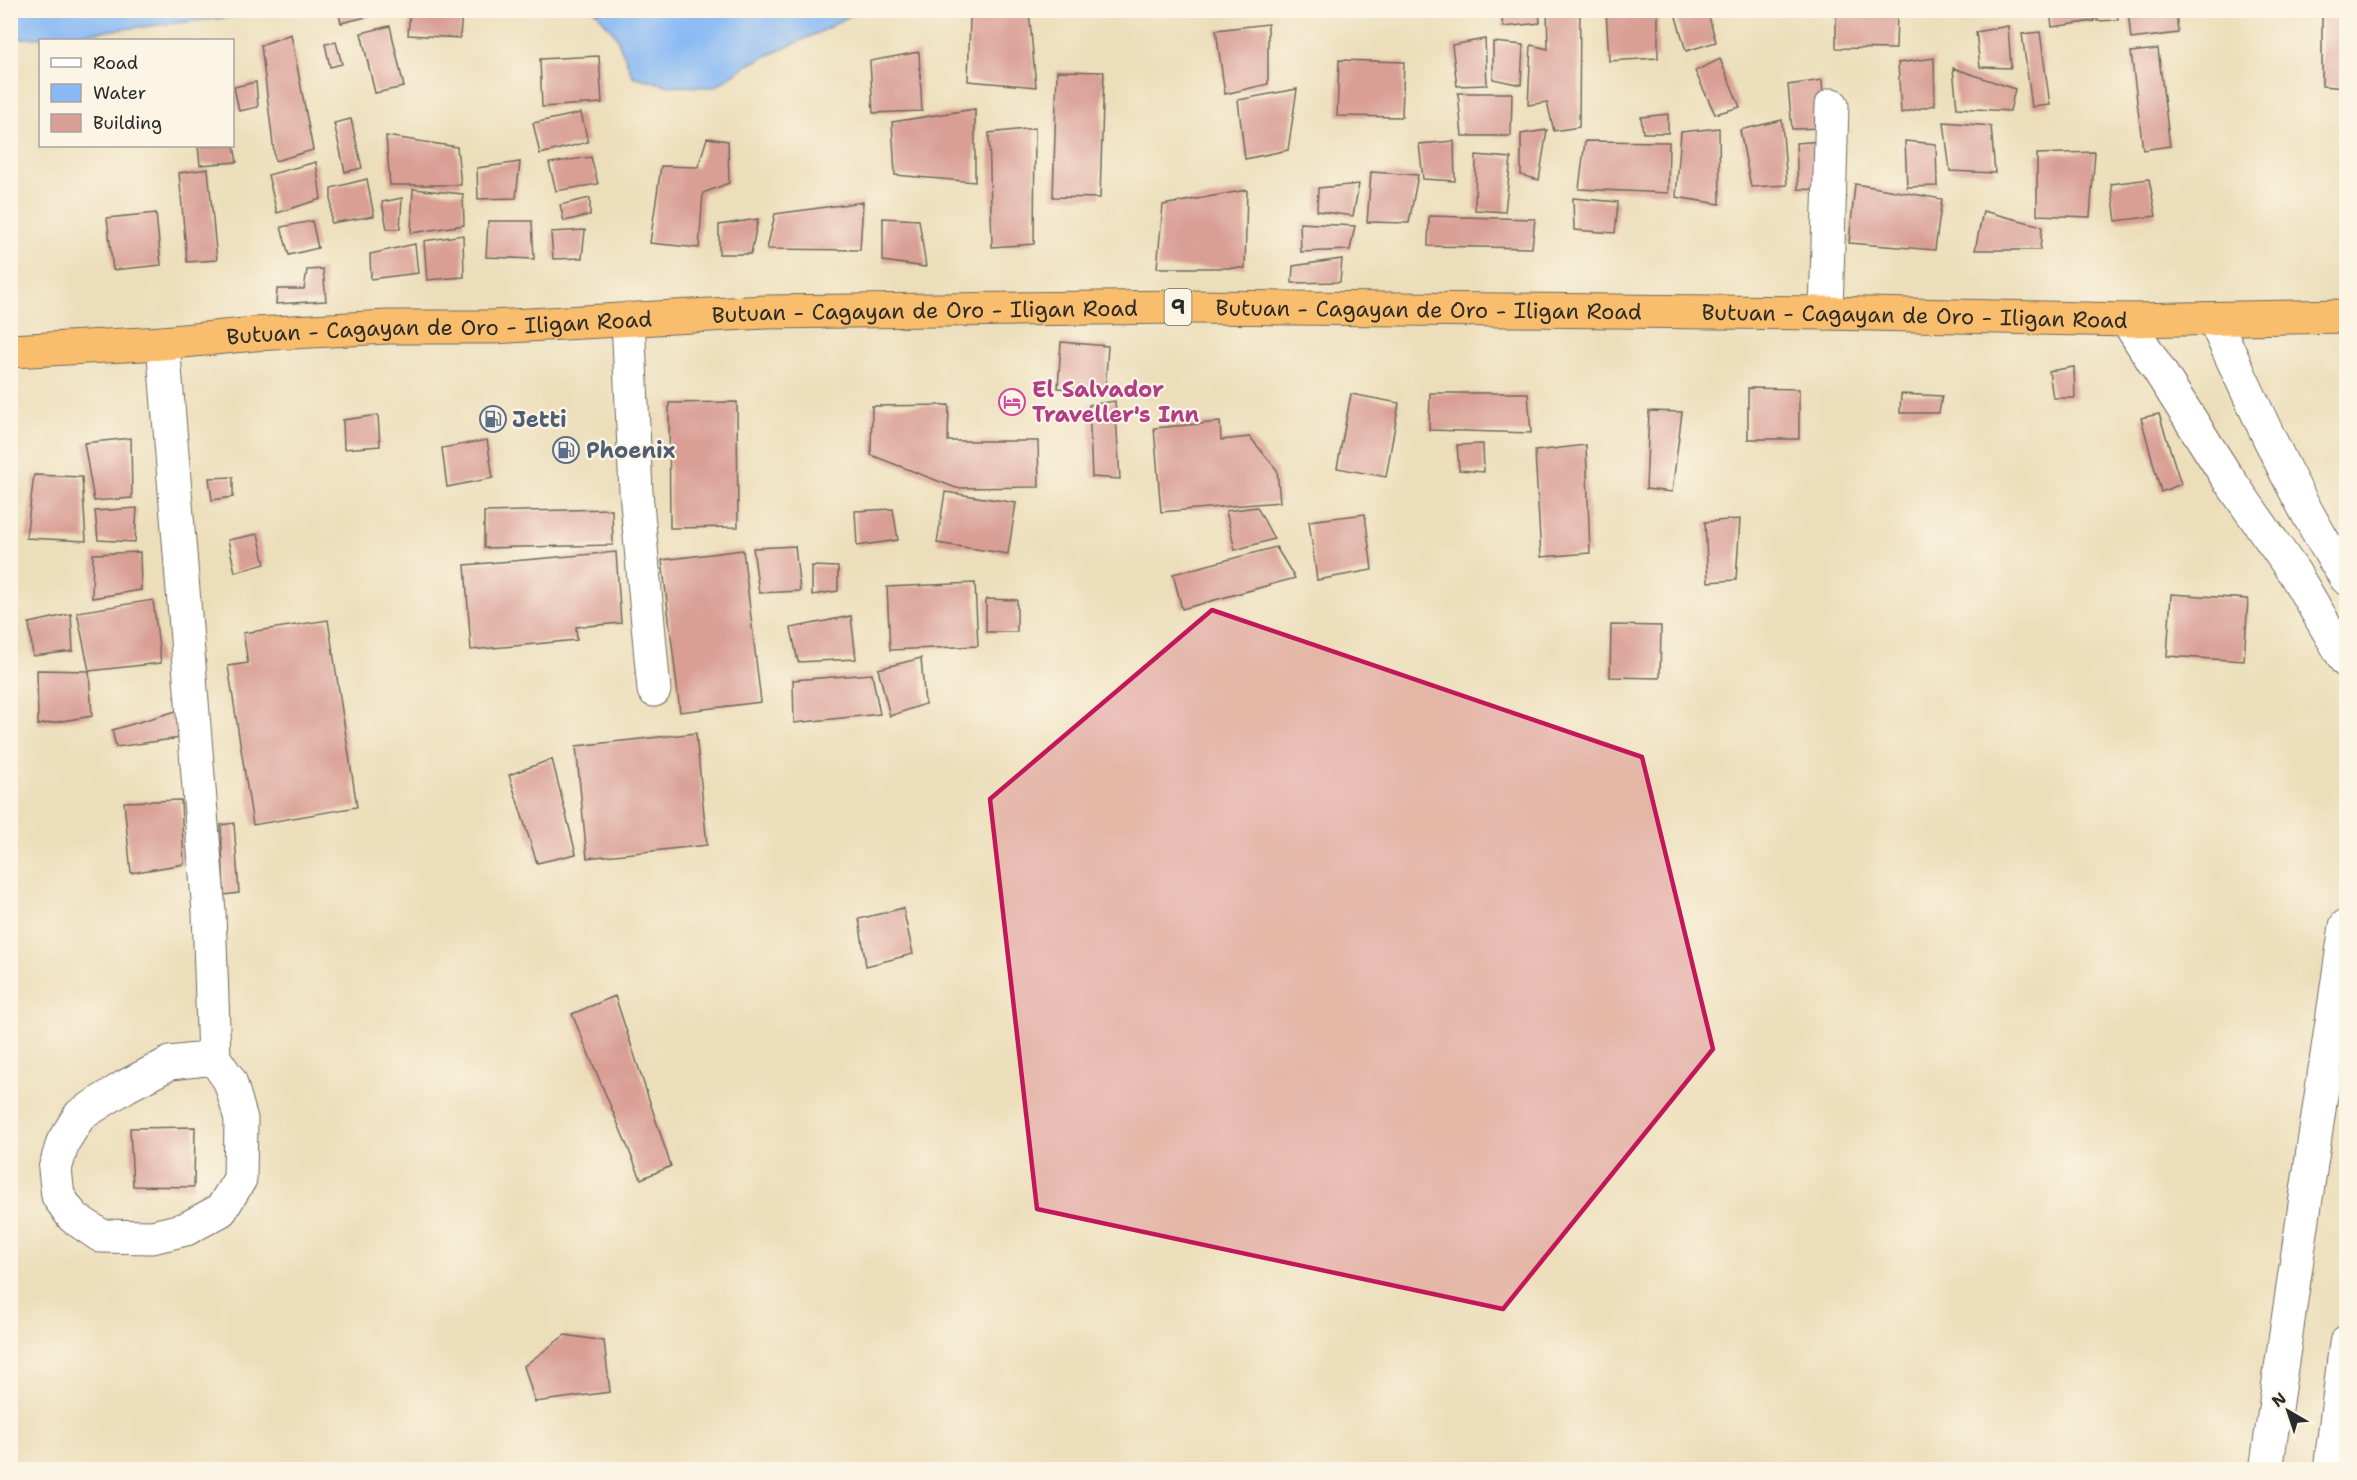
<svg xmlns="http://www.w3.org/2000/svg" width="2357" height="1480" font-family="'Shantell Sans',sans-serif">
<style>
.water{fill:#88b9f4;stroke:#5a7290;stroke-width:1.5}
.building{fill:#d99f95}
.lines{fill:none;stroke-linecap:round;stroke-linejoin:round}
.minor-casing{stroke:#6f6a5d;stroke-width:35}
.highway-casing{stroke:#6f6a5d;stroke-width:35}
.minor{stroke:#fff;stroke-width:33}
.highway{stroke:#f9be6d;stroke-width:33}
.marked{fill:#c2185b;fill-opacity:0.2;stroke:#c2185b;stroke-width:4.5;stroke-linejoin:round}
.labels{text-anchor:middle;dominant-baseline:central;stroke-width:4.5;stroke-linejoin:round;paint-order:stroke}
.shield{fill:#fcf5e5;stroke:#6a6863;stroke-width:1.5}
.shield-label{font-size:21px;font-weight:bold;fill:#2b2b2b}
.street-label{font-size:22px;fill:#2b2b2b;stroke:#fcf5e5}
.hotel-label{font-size:22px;font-weight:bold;fill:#b23c85;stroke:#fcf5e5;text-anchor:start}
.service-label{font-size:22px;font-weight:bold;fill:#4e5e75;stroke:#fcf5e5;text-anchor:start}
</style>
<rect width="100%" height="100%" fill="#fcf5e5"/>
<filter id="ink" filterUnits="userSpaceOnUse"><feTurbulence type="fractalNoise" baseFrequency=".0167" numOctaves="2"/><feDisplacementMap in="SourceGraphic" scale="12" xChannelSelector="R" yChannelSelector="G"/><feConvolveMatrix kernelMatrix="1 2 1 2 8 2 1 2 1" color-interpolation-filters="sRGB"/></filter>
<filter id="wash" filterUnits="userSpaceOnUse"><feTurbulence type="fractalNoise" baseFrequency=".008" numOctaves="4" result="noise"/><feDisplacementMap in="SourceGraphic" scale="24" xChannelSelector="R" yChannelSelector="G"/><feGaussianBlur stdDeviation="1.35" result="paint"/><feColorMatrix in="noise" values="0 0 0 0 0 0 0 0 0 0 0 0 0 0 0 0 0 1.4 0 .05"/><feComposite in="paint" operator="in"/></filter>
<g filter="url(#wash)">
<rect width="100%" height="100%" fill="#ecdeba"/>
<path class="water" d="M 11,10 L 240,10 L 240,11 L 231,17 L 50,37 L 11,39 Z
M 595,11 L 858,11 L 824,30 L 747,65 L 715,87 L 670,86 L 633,76 L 615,34 Z"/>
<g id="blocks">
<path class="building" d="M 338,10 L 378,10 L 379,14 L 341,23 Z
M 410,10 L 462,10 L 460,38 L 408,35 Z
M 1014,10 L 1029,10 L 1036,87 L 968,81 L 970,18 Z
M 1501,10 L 1539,10 L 1540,23 L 1503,27 Z
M 1547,10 L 1580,10 L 1579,127 L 1554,131 L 1547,102 L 1528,105 L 1531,45 L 1548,49 Z
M 1606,10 L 1658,10 L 1658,58 L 1609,61 Z
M 1674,10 L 1707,10 L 1716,42 L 1686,51 Z
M 1836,10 L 1897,10 L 1896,49 L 1836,48 Z
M 2050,10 L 2093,10 L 2094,21 L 2052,27 Z
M 2095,10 L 2117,10 L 2118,20 L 2097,21 Z
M 2128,10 L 2176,10 L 2178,33 L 2131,39 Z
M 2322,10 L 2346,10 L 2346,88 L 2322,86 Z
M 1268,24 L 1268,84 L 1225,94 L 1216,30 Z
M 390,26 L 404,87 L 375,93 L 361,33 Z
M 2008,26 L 2011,68 L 1980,67 L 1976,32 Z
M 2040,32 L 2050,105 L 2032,107 L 2022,34 Z
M 291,34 L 313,150 L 275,161 L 261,45 Z
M 1485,39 L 1487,85 L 1457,86 L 1452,45 Z
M 336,42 L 342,64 L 330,67 L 325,44 Z
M 1493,42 L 1523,45 L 1521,85 L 1493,79 Z
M 2158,49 L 2170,146 L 2143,150 L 2131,52 Z
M 919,52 L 922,111 L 873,113 L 870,61 Z
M 599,56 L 602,103 L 542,107 L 540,59 Z
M 1934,58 L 1935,105 L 1901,113 L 1898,63 Z
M 1720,59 L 1740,107 L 1715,114 L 1695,71 Z
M 1339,60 L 1404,62 L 1402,117 L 1337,116 Z
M 1953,68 L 2015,89 L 2010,111 L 1957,108 Z
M 1057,71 L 1104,72 L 1100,198 L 1053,197 Z
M 1822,80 L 1825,128 L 1792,129 L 1788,85 Z
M 256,82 L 258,107 L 239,111 L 234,87 Z
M 1297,89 L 1288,150 L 1245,159 L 1238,100 Z
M 1458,93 L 1512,93 L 1511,136 L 1462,136 Z
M 975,109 L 975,182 L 895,175 L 892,122 Z
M 581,113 L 588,142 L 540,154 L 533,123 Z
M 1668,114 L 1668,133 L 1643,133 L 1641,117 Z
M 351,119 L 362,168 L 345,172 L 334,123 Z
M 1782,120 L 1787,185 L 1751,187 L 1740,130 Z
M 1944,122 L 1991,126 L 1995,173 L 1950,171 Z
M 1035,128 L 1034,244 L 992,247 L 989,133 Z
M 1719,128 L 1720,204 L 1676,197 L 1681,132 Z
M 1547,130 L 1539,180 L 1521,175 L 1521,134 Z
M 386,136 L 457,147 L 461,185 L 390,185 Z
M 707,138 L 728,141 L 729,183 L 703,193 L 699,248 L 650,243 L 661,166 L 698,167 Z
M 1454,141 L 1455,181 L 1423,179 L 1419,144 Z
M 1585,141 L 1669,142 L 1668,193 L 1579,189 Z
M 1822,141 L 1826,190 L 1798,189 L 1796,143 Z
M 1905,141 L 1936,144 L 1937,186 L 1907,187 Z
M 198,146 L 234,146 L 237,162 L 200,165 Z
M 2095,152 L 2090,217 L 2037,215 L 2037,154 Z
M 1476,155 L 1511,158 L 1505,212 L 1475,210 Z
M 591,157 L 598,184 L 556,191 L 549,163 Z
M 316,162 L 321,199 L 277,213 L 268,175 Z
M 520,162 L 516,198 L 478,199 L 477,168 Z
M 208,169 L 217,260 L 187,262 L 179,173 Z
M 1371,172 L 1418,175 L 1409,223 L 1367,222 Z
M 367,179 L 374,216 L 331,223 L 331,188 Z
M 2149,179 L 2156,216 L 2116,221 L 2111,184 Z
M 1359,184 L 1353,216 L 1317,211 L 1318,188 Z
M 1855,184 L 1942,199 L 1935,250 L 1849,243 Z
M 413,189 L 463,194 L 464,225 L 411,233 Z
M 1247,190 L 1245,268 L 1157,268 L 1163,205 Z
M 402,198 L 400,229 L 387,229 L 382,202 Z
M 590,198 L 590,215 L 564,221 L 560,205 Z
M 1573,198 L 1618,202 L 1615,233 L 1574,230 Z
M 863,202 L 860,250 L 767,249 L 775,214 Z
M 1983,211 L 2042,226 L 2040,250 L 1975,250 Z
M 156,213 L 161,265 L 113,270 L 107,218 Z
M 1429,216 L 1535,219 L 1532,248 L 1428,246 Z
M 883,218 L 919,220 L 926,267 L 883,261 Z
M 758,219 L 751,254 L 719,254 L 719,225 Z
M 312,221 L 318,248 L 289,255 L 281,227 Z
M 488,221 L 532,221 L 534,259 L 486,257 Z
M 1300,223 L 1355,226 L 1350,250 L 1301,252 Z
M 585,230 L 582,258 L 553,259 L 551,232 Z
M 463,235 L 464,277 L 427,280 L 424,241 Z
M 415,244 L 418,273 L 371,279 L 370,254 Z
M 1342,259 L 1340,282 L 1292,283 L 1293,266 Z
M 323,269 L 326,301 L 276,304 L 277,289 L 304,289 L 307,270 Z
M 1061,342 L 1108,346 L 1105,391 L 1058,388 Z
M 2074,367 L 2075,398 L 2053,398 L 2049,371 Z
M 1748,388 L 1799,389 L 1799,439 L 1748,439 Z
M 1430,393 L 1528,393 L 1531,433 L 1429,430 Z
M 1351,394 L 1399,403 L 1386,477 L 1337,468 Z
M 1901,394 L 1942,396 L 1939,413 L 1900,413 Z
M 1115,401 L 1120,479 L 1092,477 L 1089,405 Z
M 737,402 L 738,527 L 670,528 L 669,403 Z
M 949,405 L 948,441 L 1038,441 L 1039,487 L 956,488 L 871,455 L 872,406 Z
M 1649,411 L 1682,412 L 1672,492 L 1646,489 Z
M 2159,414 L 2181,484 L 2161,492 L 2141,418 Z
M 378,415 L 380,446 L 344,449 L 343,420 Z
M 1220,422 L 1221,440 L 1250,437 L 1277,470 L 1280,502 L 1161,512 L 1154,428 Z
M 131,438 L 132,498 L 94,501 L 84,443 Z
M 487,440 L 493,478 L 447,487 L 442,448 Z
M 1483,444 L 1484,472 L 1459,470 L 1457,445 Z
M 1586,445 L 1590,553 L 1541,557 L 1535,451 Z
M 34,475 L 82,477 L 86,541 L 26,538 Z
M 233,477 L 233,497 L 212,500 L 209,478 Z
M 945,492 L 1016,503 L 1008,554 L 937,543 Z
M 1257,507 L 1274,539 L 1235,550 L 1226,511 Z
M 137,508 L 135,542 L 98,540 L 95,511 Z
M 612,509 L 613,545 L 484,548 L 484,512 Z
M 893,509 L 898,540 L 857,546 L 855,511 Z
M 1365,514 L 1372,570 L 1317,580 L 1309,521 Z
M 1740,519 L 1736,580 L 1708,582 L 1705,522 Z
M 258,534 L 265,564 L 235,572 L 228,540 Z
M 795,546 L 800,591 L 759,593 L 753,548 Z
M 1276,547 L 1295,578 L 1182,609 L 1173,574 Z
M 743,550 L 761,702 L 680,712 L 662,560 Z
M 140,552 L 141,590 L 92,598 L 93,554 Z
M 616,552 L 621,623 L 576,627 L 577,640 L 471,650 L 465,565 Z
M 812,566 L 838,567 L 838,591 L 812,595 Z
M 975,583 L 978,646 L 890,650 L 887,587 Z
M 2171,594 L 2248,599 L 2244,661 L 2167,656 Z
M 986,599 L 1017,600 L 1017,632 L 986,632 Z
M 153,600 L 161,663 L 89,671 L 77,612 Z
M 71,614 L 73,651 L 33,656 L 29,623 Z
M 851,616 L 856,659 L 798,662 L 791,628 Z
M 328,620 L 357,807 L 253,825 L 228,666 L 248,663 L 243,633 Z
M 1611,625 L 1661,626 L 1660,678 L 1610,677 Z
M 921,658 L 925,704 L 890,716 L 878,669 Z
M 37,670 L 89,671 L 92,716 L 38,725 Z
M 872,674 L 880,714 L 794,723 L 793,680 Z
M 183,709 L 187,737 L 116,747 L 112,730 Z
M 696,733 L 707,845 L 587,858 L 576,746 Z
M 552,759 L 576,854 L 537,863 L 509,775 Z
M 181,800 L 184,864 L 131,873 L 124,802 Z
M 234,823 L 239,893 L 224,895 L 221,825 Z
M 903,908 L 913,954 L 866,966 L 859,919 Z
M 615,996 L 671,1166 L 641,1179 L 572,1014 Z
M 195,1127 L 194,1187 L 133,1186 L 130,1128 Z
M 565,1335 L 604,1341 L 610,1392 L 535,1402 L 524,1366 Z"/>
</g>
</g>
<g filter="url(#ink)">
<use href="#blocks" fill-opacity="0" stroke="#6f6a5d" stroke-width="1.5"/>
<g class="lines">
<defs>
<path id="minor" d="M 1826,313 L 1832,105
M 628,319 L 636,492 L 654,690
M 2214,319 C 2255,407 2293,497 2346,578
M 2127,320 L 2225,474 L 2295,574 L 2346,661
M 163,343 L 209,912 L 214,1058 L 230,1081 L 241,1119 L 240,1179 L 221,1210 L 186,1229 L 152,1237 L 101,1236 L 73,1217 L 58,1196 L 55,1169 L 63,1142 L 80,1115 L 126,1086 L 170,1063 L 214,1058
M 2266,1470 L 2346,926
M 2330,1470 L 2346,1343"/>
<g id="highway">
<path id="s1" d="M 10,351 L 163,343 L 254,334 L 388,327 L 492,327 L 765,312 L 1186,307 L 1826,313 L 2127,320 L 2346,316"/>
</g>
</defs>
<use href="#minor" class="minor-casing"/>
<use href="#highway" class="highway-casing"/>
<use href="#minor" class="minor"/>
<use href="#highway" class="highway"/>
</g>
</g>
<path class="marked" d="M 1212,610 L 1642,757 L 1713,1049 L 1503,1309 L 1037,1209 L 990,799 Z"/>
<defs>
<symbol id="hotel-ring" viewBox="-11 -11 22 22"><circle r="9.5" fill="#fcf5e5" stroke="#d1479c" stroke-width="1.5"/><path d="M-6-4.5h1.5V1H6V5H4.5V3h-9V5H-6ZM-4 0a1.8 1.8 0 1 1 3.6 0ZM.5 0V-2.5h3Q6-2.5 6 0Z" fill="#d1479c"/></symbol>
<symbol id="fuel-ring" viewBox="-11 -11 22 22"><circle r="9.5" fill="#fcf5e5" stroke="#5c6f8a" stroke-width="1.5"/><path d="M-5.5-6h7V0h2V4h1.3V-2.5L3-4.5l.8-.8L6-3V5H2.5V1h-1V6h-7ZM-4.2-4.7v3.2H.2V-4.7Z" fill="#5c6f8a"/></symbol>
</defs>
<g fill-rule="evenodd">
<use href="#hotel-ring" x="997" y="387" width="30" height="30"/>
<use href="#fuel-ring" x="478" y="404" width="30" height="30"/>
<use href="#fuel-ring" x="551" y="435" width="30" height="30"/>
</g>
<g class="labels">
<rect class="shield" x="1164.5" y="289" width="27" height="36" rx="4.5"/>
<g class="shield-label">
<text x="1178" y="307">9</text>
</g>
<g class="street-label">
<text stroke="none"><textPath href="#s1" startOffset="1420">Butuan - Cagayan de Oro - Iligan Road</textPath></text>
<text stroke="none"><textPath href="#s1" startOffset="916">Butuan - Cagayan de Oro - Iligan Road</textPath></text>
<text stroke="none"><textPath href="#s1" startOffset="1906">Butuan - Cagayan de Oro - Iligan Road</textPath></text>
<text stroke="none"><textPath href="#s1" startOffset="430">Butuan - Cagayan de Oro - Iligan Road</textPath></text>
</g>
<g class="hotel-label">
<text x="1032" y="389">El Salvador<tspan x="1032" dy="25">Traveller's Inn</tspan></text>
</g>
<g class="service-label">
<text x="512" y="419">Jetti</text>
<text x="586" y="450">Phoenix</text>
</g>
</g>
<rect width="2357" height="1480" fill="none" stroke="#fcf5e5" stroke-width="36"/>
<rect x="39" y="39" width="195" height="108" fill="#fcf5e5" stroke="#a8a49b" stroke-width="1.5"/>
<rect x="51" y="58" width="30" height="9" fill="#ffffff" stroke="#a8a49b" stroke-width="1.5"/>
<text x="93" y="69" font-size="18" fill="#2b2b2b">Road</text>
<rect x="51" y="84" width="30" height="18" fill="#88b9f4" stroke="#a8a49b" stroke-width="1.5"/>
<text x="93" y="99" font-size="18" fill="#2b2b2b">Water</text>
<rect x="51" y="114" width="30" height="18" fill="#d99f95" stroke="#a8a49b" stroke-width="1.5"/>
<text x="93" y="129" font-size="18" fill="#2b2b2b">Building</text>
<g transform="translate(2288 1411) rotate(321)" stroke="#fcf5e5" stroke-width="4.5" paint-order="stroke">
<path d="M0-4.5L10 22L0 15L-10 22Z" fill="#2b2b2b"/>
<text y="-9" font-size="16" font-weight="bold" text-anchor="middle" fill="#2b2b2b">N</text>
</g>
</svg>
